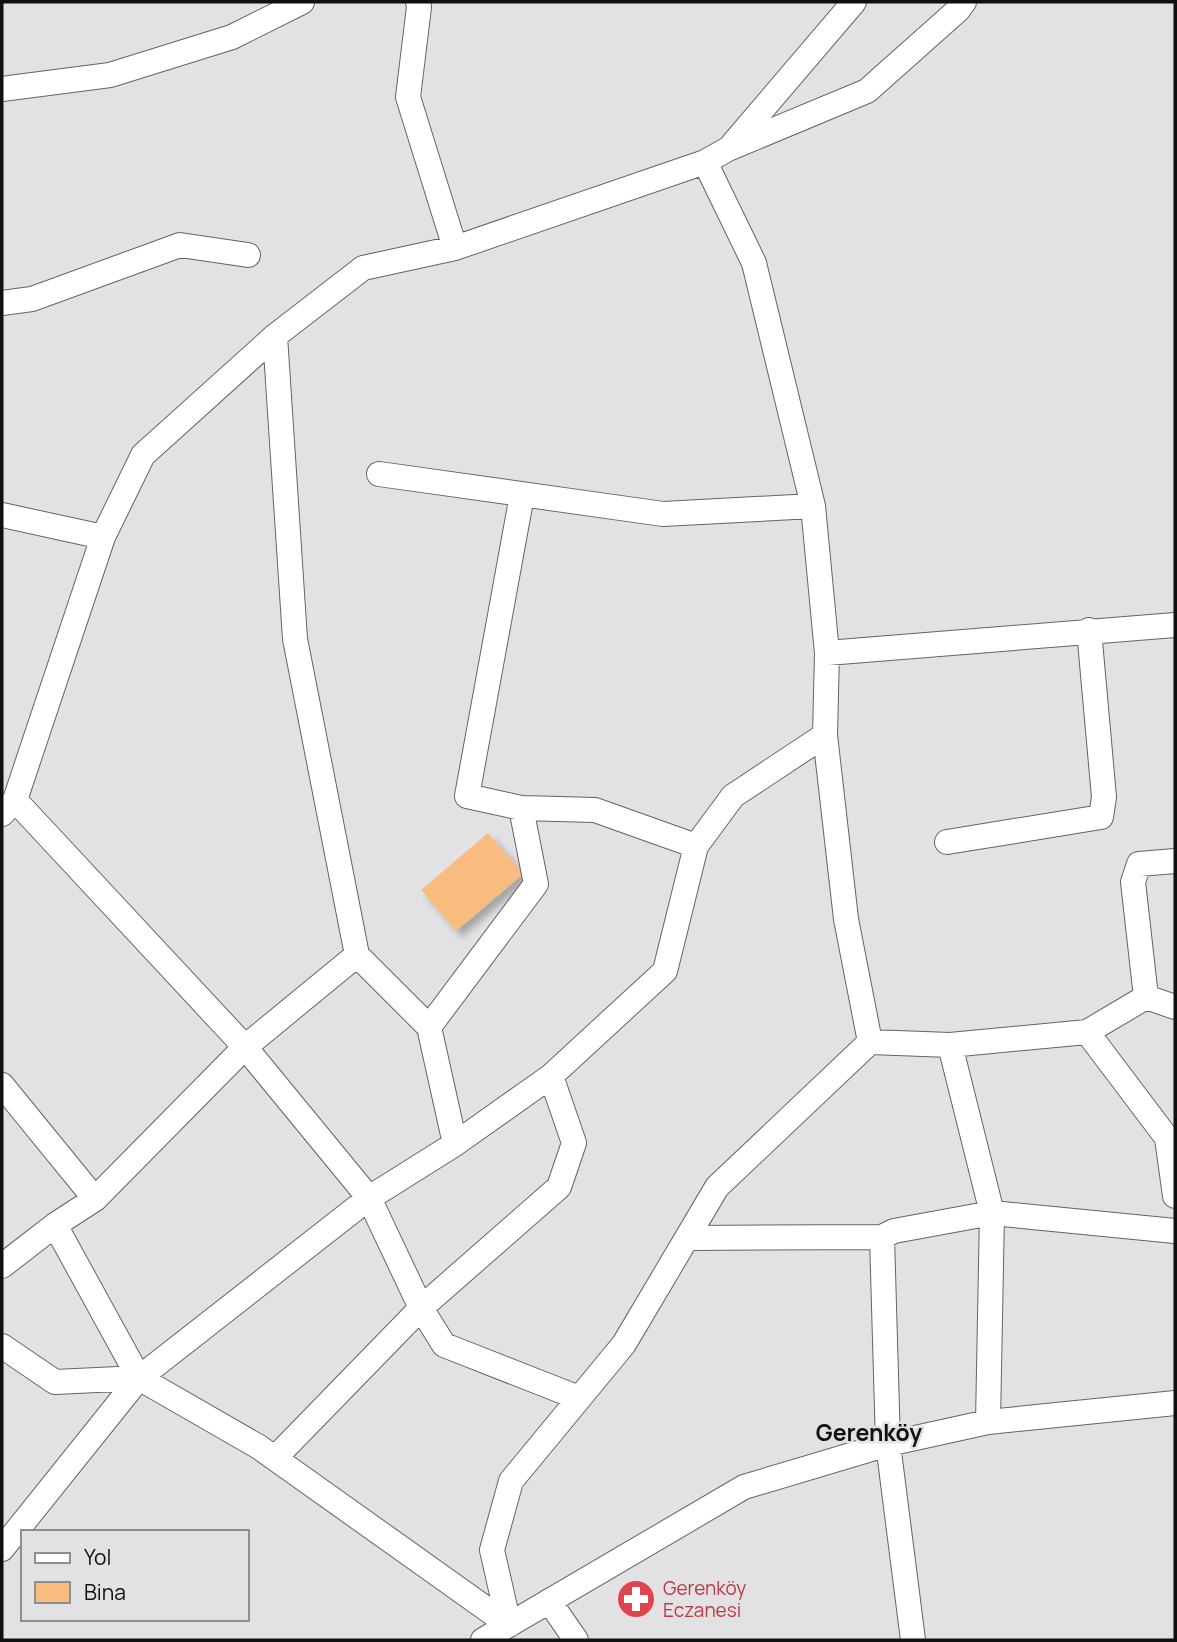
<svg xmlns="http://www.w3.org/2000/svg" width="1177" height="1642" font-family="Manrope,sans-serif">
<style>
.building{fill:#f8bc7e;filter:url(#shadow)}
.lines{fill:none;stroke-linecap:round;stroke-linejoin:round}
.street-casing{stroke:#646467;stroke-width:26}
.street{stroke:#fff;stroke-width:24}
.labels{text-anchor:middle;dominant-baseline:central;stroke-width:5;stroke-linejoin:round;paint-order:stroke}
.health-label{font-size:19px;fill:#be3a42;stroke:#e2e2e5;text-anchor:start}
.quarter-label{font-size:23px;font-weight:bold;fill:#101011;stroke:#e2e2e5}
</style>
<defs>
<filter id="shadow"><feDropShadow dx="6" dy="6" stdDeviation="3.5" flood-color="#0004"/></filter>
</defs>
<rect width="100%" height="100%" fill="#e2e2e5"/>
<path class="building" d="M 488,833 L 523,874 L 456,931 L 421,890 Z"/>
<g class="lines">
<defs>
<path id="street" d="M 418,2 L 419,7 L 408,97 L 455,248
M 2,89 L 110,75 L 232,37 L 302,2
M 732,145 L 854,2
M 2,303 L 32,299 L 180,245 L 248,255
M 275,336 L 295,639 L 357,955 L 429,1027
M 379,474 L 663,514 L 813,506
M 2,515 L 103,537
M 827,653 L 1175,625
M 15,800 L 245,1047 L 369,1198 L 421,1308 L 444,1345 L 579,1398
M 521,808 L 467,796 L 522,495
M 2,814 L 15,800 L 103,537 L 143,455 L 275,336 L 363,268 L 455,248 L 705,162 L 728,149 L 867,91 L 958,10 L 964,2
M 947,842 L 1101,817 L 1104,797 L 1089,630
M 1175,861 L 1139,864 L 1133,882 L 1146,997 L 1175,1007
M 1087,1032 L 1167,1138 L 1175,1196
M 870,1042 L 950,1045
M 2,1085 L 95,1199
M 455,1144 L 429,1027 L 536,884 L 521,808 L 595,810 L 696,846
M 55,1225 L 139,1378
M 882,1237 L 888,1444 L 913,1640
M 687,1238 L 882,1237 L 894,1231 L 992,1213 L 1175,1231
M 2,1266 L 55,1225 L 95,1199 L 245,1047 L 357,955
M 2,1346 L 55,1382 L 139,1378 L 259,1447 L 509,1625
M 988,1422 L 992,1213 L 950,1045 L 1087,1032 L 1146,997
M 275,1458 L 421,1308 L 559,1187 L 574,1143 L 551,1076
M 2,1549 L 139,1378 L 369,1198 L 455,1144 L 551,1076 L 665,971 L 696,846 L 733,796 L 825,735
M 549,1601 L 576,1640
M 509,1625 L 492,1550 L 511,1481 L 624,1344 L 717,1187 L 870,1042 L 846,919 L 825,735 L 827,653 L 813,506 L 754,263 L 705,162
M 483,1640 L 744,1487 L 888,1444 L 988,1422 L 1175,1403"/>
</defs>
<use href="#street" class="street-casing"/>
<use href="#street" class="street"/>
</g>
<defs>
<symbol id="pharmacy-disc" viewBox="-11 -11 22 22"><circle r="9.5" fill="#e0444e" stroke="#e2e2e5"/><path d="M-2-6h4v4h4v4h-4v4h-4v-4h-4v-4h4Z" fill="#fff"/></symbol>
</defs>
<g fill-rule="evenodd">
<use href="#pharmacy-disc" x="614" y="1577" width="44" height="44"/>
</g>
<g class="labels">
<g class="health-label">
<text x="663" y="1588">Gerenköy<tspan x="663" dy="22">Eczanesi</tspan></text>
</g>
<g class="quarter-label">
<text x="869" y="1432">Gerenköy</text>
</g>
</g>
<rect width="1177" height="1642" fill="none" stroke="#101011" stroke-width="7"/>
<rect x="21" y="1530" width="228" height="91" fill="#e2e2e5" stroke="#8e8e90" stroke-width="2"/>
<rect x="35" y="1553" width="35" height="10" fill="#ffffff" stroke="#8e8e90" stroke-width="2"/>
<text x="84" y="1565" font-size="21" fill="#101011">Yol</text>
<rect x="35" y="1582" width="35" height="21" fill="#f8bc7e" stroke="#8e8e90" stroke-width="2"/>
<text x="84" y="1600" font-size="21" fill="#101011">Bina</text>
</svg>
